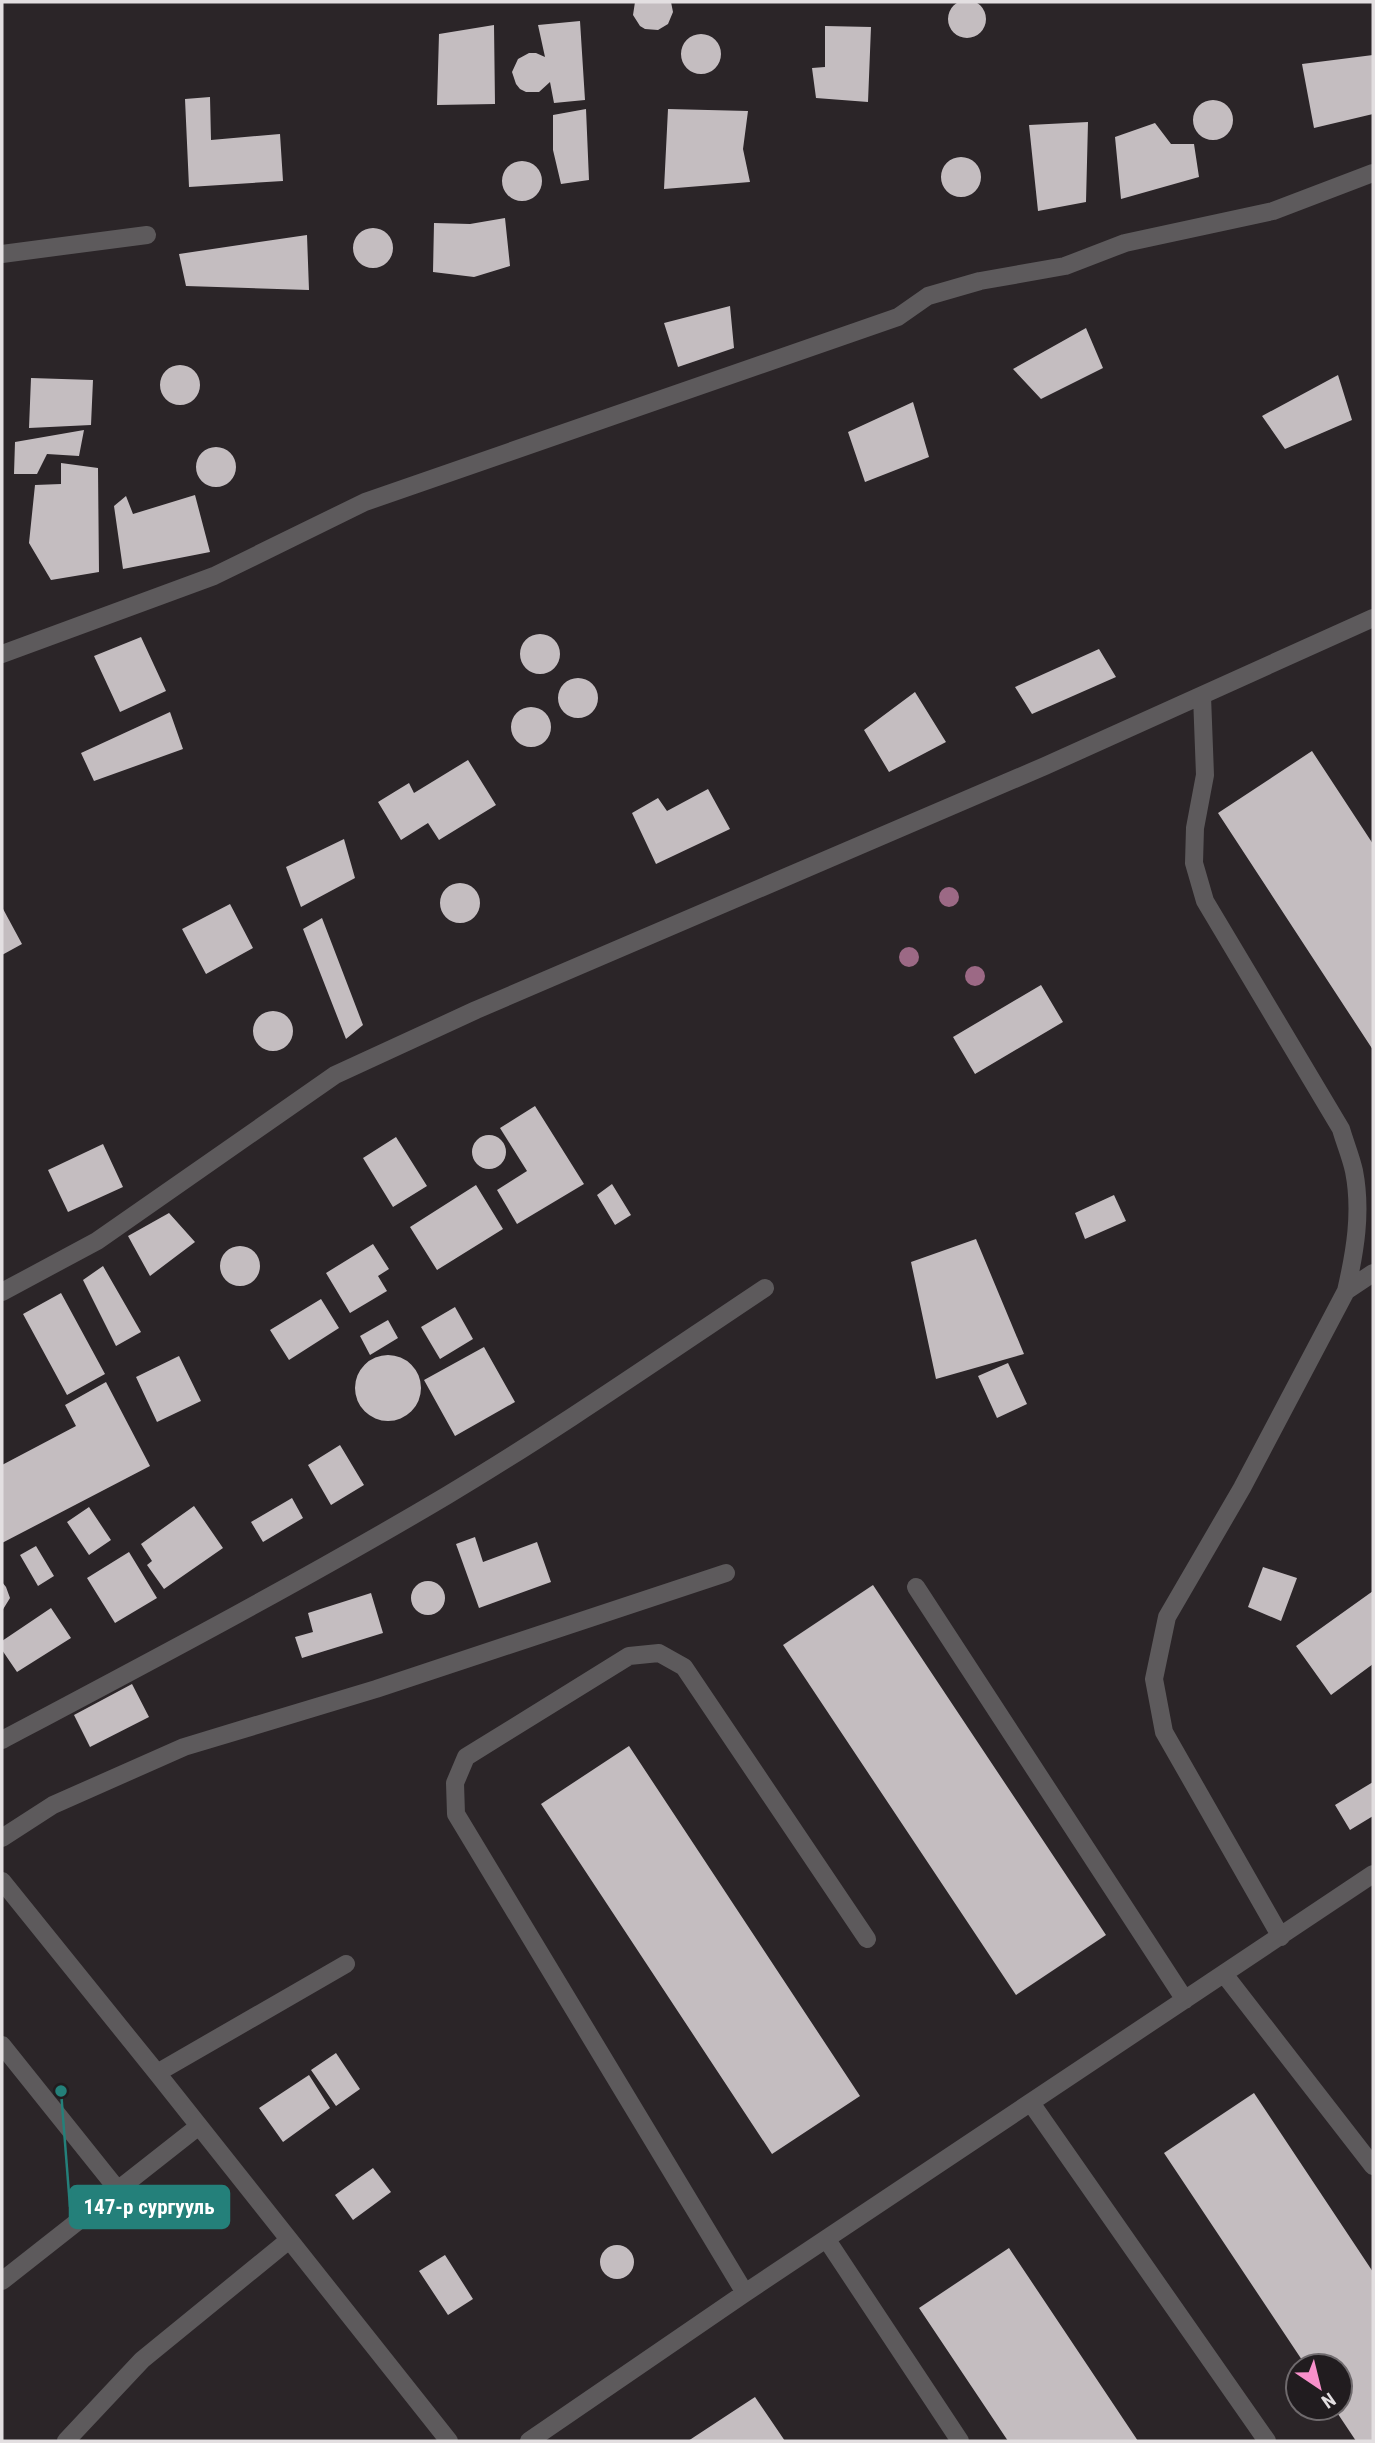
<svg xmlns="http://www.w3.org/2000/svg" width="1375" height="2443" font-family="'Roboto Condensed',sans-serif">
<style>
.building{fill:#c4bdc0}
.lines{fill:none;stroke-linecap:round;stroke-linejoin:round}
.minor{stroke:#5d5a5c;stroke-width:18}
.tree{fill:#9c6985}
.leader{fill:none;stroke:#24807a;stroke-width:2.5}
.callout-dot{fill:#24807a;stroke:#211c1f;stroke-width:2.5}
.callout{fill:#24807a;stroke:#24807a;stroke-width:2.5}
.callout-label{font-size:21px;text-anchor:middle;font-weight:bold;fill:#fff}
</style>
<rect width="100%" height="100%" fill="#2b2528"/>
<path class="building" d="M948 19a19 19 0 1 1 38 0a19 19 0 1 1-38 0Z
M 635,2 L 671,2 L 673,12 L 668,24 L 658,30 L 645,29 L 640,26 L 633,15 Z
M 580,21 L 585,100 L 554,103 L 550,82 L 539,92 L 526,92 L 520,89 L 516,84 L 512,72 L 518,59 L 529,53 L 536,53 L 545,57 L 538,25 Z
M 494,25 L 495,104 L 437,105 L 439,34 Z
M 825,26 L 871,27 L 868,102 L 816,98 L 812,68 L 825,67 Z
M681 54a20 20 0 1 1 40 0a20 20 0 1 1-40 0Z
M 1373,55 L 1373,114 L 1314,128 L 1302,64 Z
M 210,97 L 211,140 L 280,134 L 283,181 L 189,187 L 185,99 Z
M1193 120a20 20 0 1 1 40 0a20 20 0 1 1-40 0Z
M 586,109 L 589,180 L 561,184 L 553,150 L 553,115 Z
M 668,109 L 748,111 L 743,149 L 750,182 L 664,189 Z
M 1088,122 L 1086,202 L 1038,211 L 1029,125 Z
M 1155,123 L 1171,144 L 1194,144 L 1199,177 L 1121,199 L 1115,137 Z
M941 177a20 20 0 1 1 40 0a20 20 0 1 1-40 0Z
M502 181a20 20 0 1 1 40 0a20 20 0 1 1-40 0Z
M 505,218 L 510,266 L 474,277 L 433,272 L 434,223 L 470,224 Z
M353 248a20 20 0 1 1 40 0a20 20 0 1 1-40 0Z
M 307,235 L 309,290 L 186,286 L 179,254 Z
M 730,306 L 734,348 L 678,367 L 664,323 Z
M 1086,328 L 1103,368 L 1041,399 L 1013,369 Z
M160 385a20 20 0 1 1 40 0a20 20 0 1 1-40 0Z
M 1338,375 L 1352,420 L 1285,449 L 1262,416 Z
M 31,378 L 93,380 L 91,425 L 29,428 Z
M 913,402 L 929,457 L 865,482 L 848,432 Z
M 84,430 L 79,456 L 47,454 L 37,474 L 14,474 L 15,442 Z
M196 467a20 20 0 1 1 40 0a20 20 0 1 1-40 0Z
M 61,463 L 98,468 L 99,572 L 51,580 L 29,543 L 35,485 L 61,484 Z
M 195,495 L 210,552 L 123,569 L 114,506 L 126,496 L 133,514 Z
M520 654a20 20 0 1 1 40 0a20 20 0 1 1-40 0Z
M 141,637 L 166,691 L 120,712 L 94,656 Z
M 1099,649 L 1116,677 L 1032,714 L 1015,687 Z
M558 698a20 20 0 1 1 40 0a20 20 0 1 1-40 0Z
M 915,692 L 946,742 L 889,772 L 864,730 Z
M511 727a20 20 0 1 1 40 0a20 20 0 1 1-40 0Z
M 170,712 L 183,749 L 94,781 L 81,753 Z
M 1312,751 L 1373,844 L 1373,1050 L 1218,813 Z
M 468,760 L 496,805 L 439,840 L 428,823 L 401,840 L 378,802 L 409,783 L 414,793 Z
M 708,789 L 730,829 L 656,864 L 632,813 L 658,798 L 667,811 Z
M 344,839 L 355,878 L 301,907 L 286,867 Z
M440 903a20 20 0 1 1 40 0a20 20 0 1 1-40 0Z
M 230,904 L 253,948 L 206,974 L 182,929 Z
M 2,907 L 22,944 L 2,955 Z
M 322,918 L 363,1025 L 346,1039 L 303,929 Z
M 1041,985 L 1063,1022 L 975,1074 L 953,1037 Z
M253 1031a20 20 0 1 1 40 0a20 20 0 1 1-40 0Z
M 535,1106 L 584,1184 L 517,1224 L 497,1190 L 527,1171 L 500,1128 Z
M472 1152a17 17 0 1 1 34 0a17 17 0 1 1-34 0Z
M 396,1137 L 427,1186 L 393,1207 L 363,1158 Z
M 103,1144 L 123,1187 L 68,1212 L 48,1170 Z
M 612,1184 L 631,1215 L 615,1225 L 597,1195 Z
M 476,1185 L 503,1229 L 437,1270 L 410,1227 Z
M 1114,1195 L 1126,1221 L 1085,1239 L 1075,1213 Z
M 169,1213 L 195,1242 L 150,1276 L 128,1236 Z
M 976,1239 L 1024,1354 L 936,1379 L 911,1262 Z
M 373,1244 L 389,1269 L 378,1276 L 387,1291 L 350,1313 L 326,1273 Z
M220 1266a20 20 0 1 1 40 0a20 20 0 1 1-40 0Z
M 103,1266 L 141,1332 L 116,1346 L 83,1280 Z
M 61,1293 L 105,1374 L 67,1395 L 23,1314 Z
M 321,1299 L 339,1328 L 289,1360 L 270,1330 Z
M 455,1307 L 473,1339 L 440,1359 L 421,1327 Z
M 388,1320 L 398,1338 L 370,1355 L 360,1336 Z
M 484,1347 L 515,1402 L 455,1436 L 424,1380 Z
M355 1388a33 33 0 1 1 66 0a33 33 0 1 1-66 0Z
M 179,1356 L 201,1401 L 157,1422 L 136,1377 Z
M 1008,1363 L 1027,1404 L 997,1418 L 978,1376 Z
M 106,1382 L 150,1466 L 2,1543 L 2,1465 L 76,1426 L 65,1405 Z
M 340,1445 L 364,1485 L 331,1505 L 308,1465 Z
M 292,1498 L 303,1518 L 263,1542 L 251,1522 Z
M 194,1506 L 223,1548 L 164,1589 L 147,1565 L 152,1561 L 141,1544 Z
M 89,1507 L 111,1540 L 89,1555 L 67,1522 Z
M 475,1537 L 483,1562 L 537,1542 L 551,1582 L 479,1608 L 456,1544 Z
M 36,1546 L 54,1576 L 38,1586 L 20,1555 Z
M 129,1552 L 157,1598 L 115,1623 L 87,1578 Z
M 1263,1567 L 1297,1578 L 1281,1621 L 1248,1607 Z
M411 1598a17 17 0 1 1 34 0a17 17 0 1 1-34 0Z
M 2,1582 L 6,1587 L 10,1598 L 2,1611 Z
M 873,1585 L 1106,1935 L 1016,1995 L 783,1645 Z
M 1373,1591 L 1373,1664 L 1331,1695 L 1296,1646 Z
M 371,1593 L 383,1633 L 302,1658 L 295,1637 L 313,1632 L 308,1613 Z
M 51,1608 L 71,1638 L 17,1672 L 2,1650 L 2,1641 Z
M 132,1684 L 149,1717 L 90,1747 L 74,1715 Z
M 629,1746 L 860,2096 L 772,2154 L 541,1804 Z
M 1373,1782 L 1373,1816 L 1350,1830 L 1335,1805 Z
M 336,2053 L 360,2089 L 336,2106 L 311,2070 Z
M 309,2075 L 330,2108 L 283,2142 L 259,2108 Z
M 1254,2093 L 1373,2272 L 1373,2441 L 1356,2441 L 1334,2408 L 1340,2408 L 1340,2366 L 1306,2366 L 1164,2153 Z
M 373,2168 L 391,2192 L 353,2220 L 335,2195 Z
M600 2262a17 17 0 1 1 34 0a17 17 0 1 1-34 0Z
M 1009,2248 L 1138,2441 L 1008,2441 L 919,2308 Z
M 445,2255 L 473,2299 L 448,2315 L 419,2271 Z
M 755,2397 L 785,2441 L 688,2441 Z"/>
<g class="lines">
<path class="minor" d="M 2,254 L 147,235
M 2,654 L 214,576 L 365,502 L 898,317 L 928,296 L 980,281 L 1065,266 L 1125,243 L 1273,211 L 1373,173
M 1202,696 L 1205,775 L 1195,828 L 1194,863 L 1205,901 L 1341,1129 C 1345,1143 1351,1157 1354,1171 C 1362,1212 1355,1252 1346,1291
M 2,1292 L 97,1241 L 335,1075 L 476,1010 L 1045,766 L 1373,618
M 916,1587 L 1185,2000
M 2,1740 C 151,1661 301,1582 446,1496 C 555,1431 660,1358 765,1288
M 2,1838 L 53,1805 L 184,1747 L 376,1689 L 726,1573
M 2,1881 L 157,2073 L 449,2441
M 1281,1937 L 1164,1732 L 1154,1679 L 1167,1617 L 1242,1488 L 1346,1291 L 1373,1273
M 1224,1974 L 1373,2166
M 2,2045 L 118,2190
M 157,2073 L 346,1964
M 1031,2103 L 1267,2441
M 827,2240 L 960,2441
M 2,2281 L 199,2126
M 745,2293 L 456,1814 L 455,1783 L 466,1757 L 629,1656 L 659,1653 L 684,1667 L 867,1939
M 66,2441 L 142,2360 L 289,2240
M 529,2441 L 745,2293 L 1373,1874"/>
</g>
<g class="tree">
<circle cx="949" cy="897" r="10"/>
<circle cx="909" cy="957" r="10"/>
<circle cx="975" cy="976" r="10"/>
</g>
<path class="leader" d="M61 2091L70 2207"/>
<circle class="callout-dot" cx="61" cy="2091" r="7"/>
<rect class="callout" x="70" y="2186" width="159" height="42" rx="7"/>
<g class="callout-label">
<text x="149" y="2214">147-р сургууль</text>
</g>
<rect width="1375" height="2443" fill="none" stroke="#e3dfe1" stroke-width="7"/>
<g transform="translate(1319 2387) rotate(145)"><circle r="33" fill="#211c1f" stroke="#6f6a6d" stroke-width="2"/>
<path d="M0-5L12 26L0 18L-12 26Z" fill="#f890cb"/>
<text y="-10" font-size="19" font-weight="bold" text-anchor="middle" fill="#e3dfe1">N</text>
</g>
</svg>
